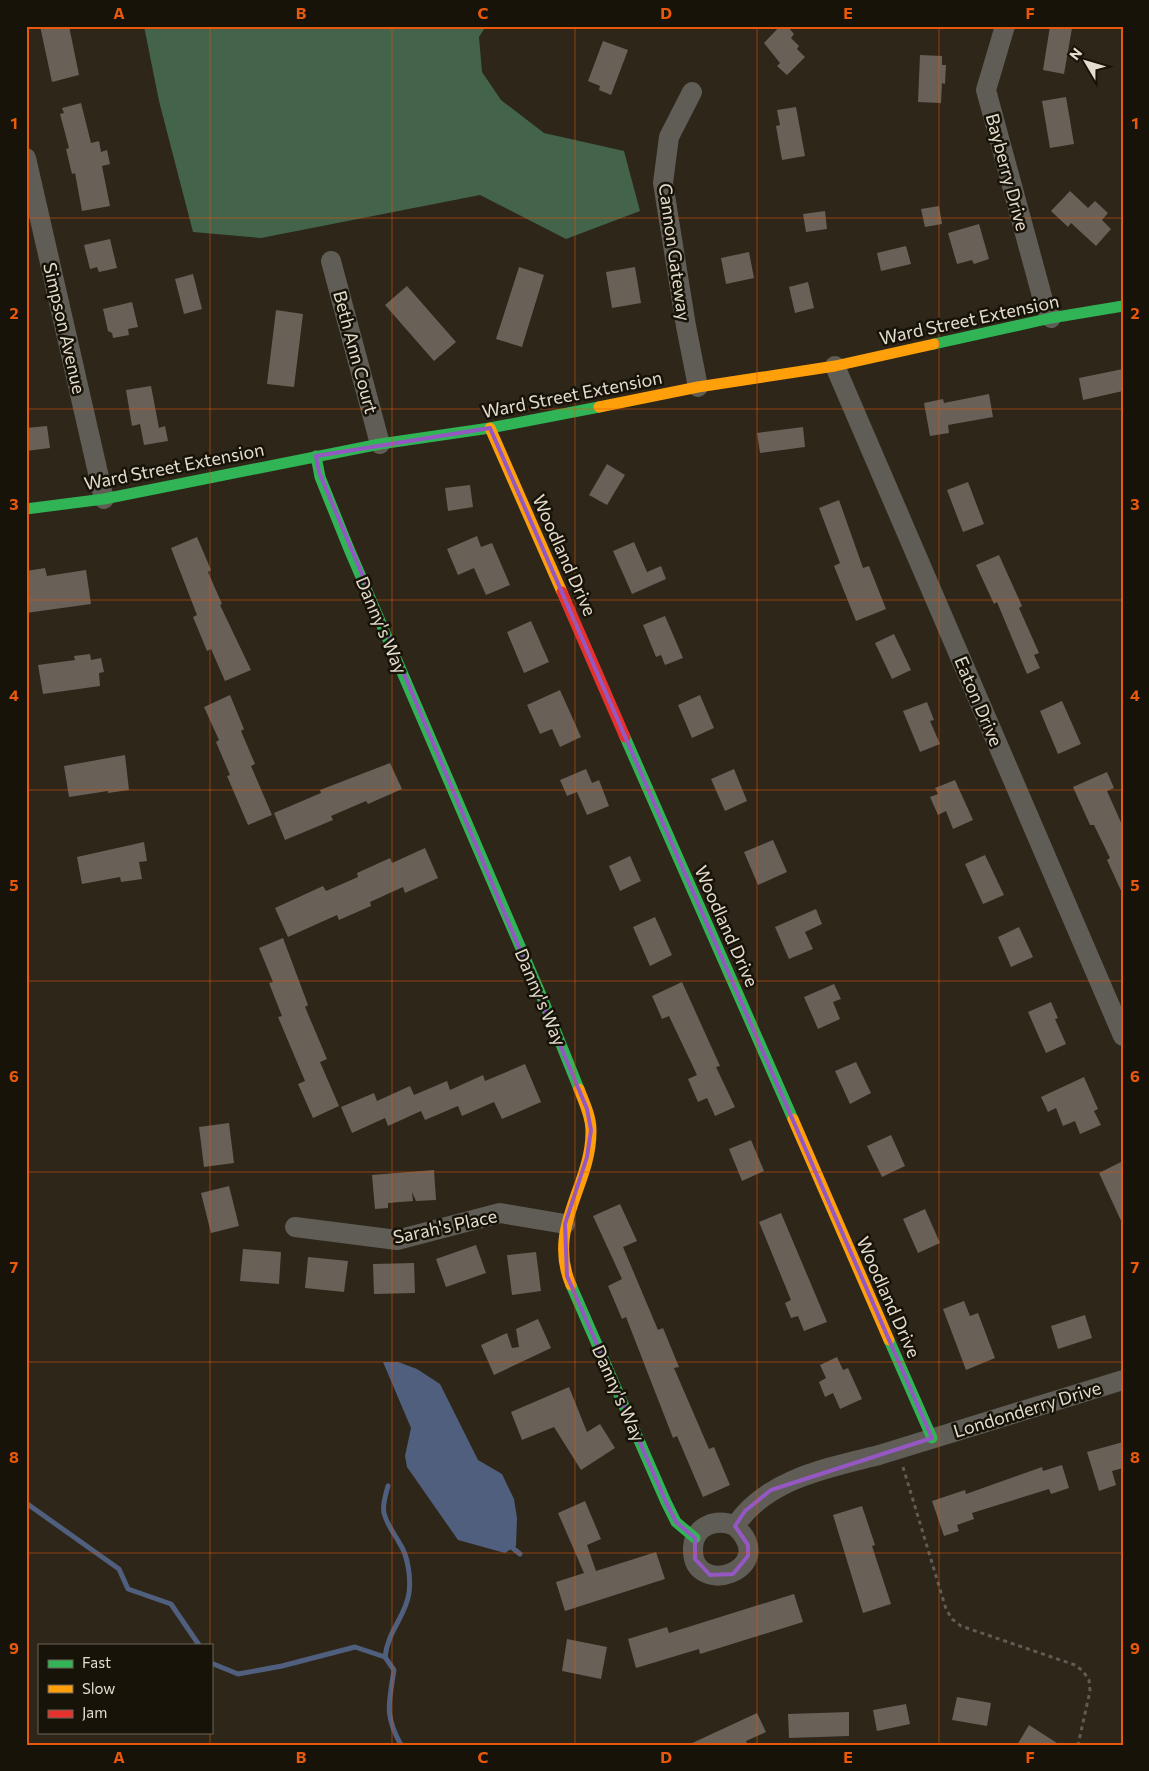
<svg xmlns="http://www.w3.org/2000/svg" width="1149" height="1771" font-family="Commissioner,sans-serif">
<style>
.forest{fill:#43634b}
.water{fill:#505f7e}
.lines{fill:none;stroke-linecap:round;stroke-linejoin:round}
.stream{stroke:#505f7e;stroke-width:5}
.building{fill:#696158}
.path{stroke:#5e5c54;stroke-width:3;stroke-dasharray:4 4;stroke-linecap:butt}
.street{stroke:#5f5d56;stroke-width:20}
.fast{stroke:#30b455;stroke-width:11}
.slow{stroke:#ff9f0a;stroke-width:11}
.jam{stroke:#e5322d;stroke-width:11}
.marked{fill:none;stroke:#9558c3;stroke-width:4;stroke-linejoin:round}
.grid{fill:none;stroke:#e8590c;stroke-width:1;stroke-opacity:0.55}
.labels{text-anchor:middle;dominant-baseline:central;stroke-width:5;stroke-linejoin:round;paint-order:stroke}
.street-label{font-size:18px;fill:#e4ddce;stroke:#181309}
.neatline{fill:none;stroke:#e8590c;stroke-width:2}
.grid-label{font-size:16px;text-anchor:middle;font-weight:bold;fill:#e8590c}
</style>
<rect width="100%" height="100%" fill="#2d2619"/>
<path class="forest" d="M 144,26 L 486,26 L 479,37 L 482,72 L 501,100 L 544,133 L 624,151 L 640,211 L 566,239 L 480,195 L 261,238 L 193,232 L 159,101 Z"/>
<path class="water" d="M 383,1362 L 398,1362 L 417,1369 L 440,1384 L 478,1460 L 502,1474 L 514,1499 L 517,1518 L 516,1546 L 505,1553 L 458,1540 L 407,1467 L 405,1456 L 411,1428 Z"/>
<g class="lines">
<path class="stream" d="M 26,1503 L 119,1569 L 128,1589 L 171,1604 L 199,1645
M 509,1545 L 520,1554
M 385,1657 C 388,1630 406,1616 409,1593 C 411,1578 408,1556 400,1544 C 394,1533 387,1525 384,1513 C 382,1505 386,1494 388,1486
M 211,1663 L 238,1674 L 282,1666 L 355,1647 L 385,1657 L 394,1670 C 389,1703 384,1715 401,1745"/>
</g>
<path class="building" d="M 40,26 L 69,26 L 79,75 L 52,82 Z
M 780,26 L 787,26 L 794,34 L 791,38 L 799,46 L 797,49 L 805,57 L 787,75 L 777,66 L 780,63 L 764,43 Z
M 1050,26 L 1072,28 L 1064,74 L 1043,70 Z
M 603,41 L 628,50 L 611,95 L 599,90 L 600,86 L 588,81 Z
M 920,55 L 942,56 L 942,65 L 946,65 L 945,84 L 942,83 L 941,103 L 918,102 Z
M 1066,97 L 1074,144 L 1050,148 L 1042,101 Z
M 81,103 L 91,143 L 99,141 L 101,152 L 107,150 L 110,164 L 102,166 L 110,206 L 82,211 L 75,173 L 72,174 L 66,149 L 69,148 L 60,114 L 64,113 L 62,108 Z
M 796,107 L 805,156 L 782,160 L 776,126 L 780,125 L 777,110 Z
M 1070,191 L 1088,208 L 1095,201 L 1108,213 L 1102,220 L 1111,229 L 1096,246 L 1071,223 L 1068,227 L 1051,211 Z
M 939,206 L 942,224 L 925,227 L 921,209 Z
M 825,211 L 827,229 L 806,232 L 803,214 Z
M 979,224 L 989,259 L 974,264 L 972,260 L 957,264 L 948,233 Z
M 110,239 L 117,268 L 99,272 L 97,267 L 90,269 L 84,245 Z
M 906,246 L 911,264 L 881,271 L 877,253 Z
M 749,252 L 754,278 L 726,284 L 721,258 Z
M 519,267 L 544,275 L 522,347 L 496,339 Z
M 635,267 L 641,303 L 612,308 L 606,272 Z
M 193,274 L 202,309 L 184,314 L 175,279 Z
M 808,282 L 814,308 L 795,313 L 789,287 Z
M 407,286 L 456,342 L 434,361 L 385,305 Z
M 132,302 L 138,327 L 128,329 L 129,335 L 113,338 L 112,333 L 108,331 L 103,309 Z
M 276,310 L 303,314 L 294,387 L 267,384 Z
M 1123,369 L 1123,391 L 1083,400 L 1079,378 Z
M 151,386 L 159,428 L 165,426 L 168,441 L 144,445 L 140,424 L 132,426 L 126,390 Z
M 989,394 L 993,417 L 948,425 L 949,433 L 930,436 L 924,403 L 943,399 L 944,403 Z
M 47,426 L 50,448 L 26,451 L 26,428 Z
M 803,427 L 805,447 L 760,453 L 757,433 Z
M 607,464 L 625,475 L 607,505 L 589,495 Z
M 968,482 L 984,524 L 963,532 L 947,490 Z
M 470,485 L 473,507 L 448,511 L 445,488 Z
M 839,500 L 863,568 L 869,566 L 886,609 L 856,621 L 834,566 L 840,563 L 819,508 Z
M 477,536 L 481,547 L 492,543 L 510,585 L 486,595 L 474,568 L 458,575 L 447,549 Z
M 197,537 L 211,570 L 208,572 L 222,604 L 220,605 L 251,670 L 225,681 L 211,649 L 207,651 L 193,617 L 197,615 L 171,548 Z
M 634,542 L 647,572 L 661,566 L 666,579 L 632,594 L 613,551 Z
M 999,555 L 1022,606 L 1019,608 L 1039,653 L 1034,655 L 1040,668 L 1027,674 L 997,602 L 994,604 L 976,565 Z
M 45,568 L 47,576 L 86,570 L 91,604 L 26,613 L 26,571 Z
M 665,616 L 683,658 L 665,665 L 661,655 L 656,657 L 643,625 Z
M 531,621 L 549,662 L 524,673 L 507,632 Z
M 894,634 L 911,670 L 892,679 L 875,643 Z
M 90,654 L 91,660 L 101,658 L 104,672 L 99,673 L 100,686 L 43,694 L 38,665 L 75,660 L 74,656 Z
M 560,690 L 581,737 L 560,747 L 552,729 L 540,734 L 527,705 Z
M 230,695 L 244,729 L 241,731 L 255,764 L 251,766 L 272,815 L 248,825 L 227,776 L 230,775 L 216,742 L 219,740 L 204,707 Z
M 700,695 L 714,728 L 692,738 L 678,705 Z
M 1062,701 L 1081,744 L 1058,754 L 1040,711 Z
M 927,702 L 934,720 L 930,721 L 940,744 L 920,752 L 903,711 Z
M 125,755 L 129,790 L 108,793 L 108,791 L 69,797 L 64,766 Z
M 390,763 L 402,789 L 368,804 L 366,801 L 331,816 L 333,820 L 285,840 L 274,813 L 321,793 L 320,790 Z
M 586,769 L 592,783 L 599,780 L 609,806 L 587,815 L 577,792 L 567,796 L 560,780 Z
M 734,769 L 747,801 L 725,811 L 711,779 Z
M 1107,772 L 1114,788 L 1107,791 L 1123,827 L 1123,895 L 1107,860 L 1110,858 L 1094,825 L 1090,825 L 1073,787 Z
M 955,780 L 973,820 L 953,829 L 946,811 L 938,815 L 930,797 L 938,794 L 935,788 Z
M 773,840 L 787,872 L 758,885 L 744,852 Z
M 144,842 L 147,861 L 139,862 L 142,879 L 121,882 L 120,877 L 82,884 L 77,857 Z
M 425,848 L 438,878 L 405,893 L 403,887 L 370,902 L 371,906 L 339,920 L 337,915 L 288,937 L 275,908 L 323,886 L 326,891 L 358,877 L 357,873 L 390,858 L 392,863 Z
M 985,855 L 1004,895 L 983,904 L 965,864 Z
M 630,856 L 641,881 L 620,891 L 609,866 Z
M 816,909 L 822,924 L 805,932 L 813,949 L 789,959 L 775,927 Z
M 655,917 L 672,955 L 650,966 L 633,927 Z
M 1019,927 L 1033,957 L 1011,967 L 998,937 Z
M 283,938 L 308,1005 L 305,1007 L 327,1059 L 320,1062 L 339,1106 L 313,1118 L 298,1084 L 305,1081 L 278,1017 L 282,1016 L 269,983 L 273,982 L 259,948 Z
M 682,982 L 720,1066 L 716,1067 L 735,1107 L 715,1116 L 707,1098 L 698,1102 L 688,1079 L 697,1075 L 669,1016 L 662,1019 L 652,996 Z
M 834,984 L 841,999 L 833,1002 L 840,1019 L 818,1029 L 804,997 Z
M 1051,1002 L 1058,1018 L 1055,1019 L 1066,1044 L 1046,1053 L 1028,1012 Z
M 856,1062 L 871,1093 L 850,1104 L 835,1071 Z
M 525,1064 L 541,1102 L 502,1119 L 494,1102 L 462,1116 L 458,1106 L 425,1120 L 421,1111 L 388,1126 L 385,1118 L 352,1133 L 341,1107 L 374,1093 L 377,1101 L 410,1086 L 414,1095 L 447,1081 L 450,1090 L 483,1075 L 485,1081 Z
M 1084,1077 L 1098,1109 L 1094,1111 L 1101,1125 L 1080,1134 L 1075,1121 L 1063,1126 L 1056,1108 L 1048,1112 L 1041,1097 Z
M 229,1123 L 234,1163 L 204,1167 L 199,1127 Z
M 891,1135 L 905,1166 L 882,1177 L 867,1146 Z
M 751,1140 L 764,1171 L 742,1181 L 729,1149 Z
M 1123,1161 L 1123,1225 L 1099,1173 Z
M 434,1170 L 436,1200 L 416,1201 L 412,1192 L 413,1201 L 388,1203 L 388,1208 L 375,1209 L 372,1175 Z
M 229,1186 L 239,1226 L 211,1233 L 201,1193 Z
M 620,1204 L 637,1241 L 623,1247 L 658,1330 L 663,1328 L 679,1367 L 674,1368 L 709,1449 L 714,1447 L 730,1485 L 703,1497 L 677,1436 L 673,1438 L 626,1317 L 622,1319 L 608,1286 L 622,1279 L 593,1216 Z
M 925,1209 L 940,1243 L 918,1253 L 903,1219 Z
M 781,1213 L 827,1322 L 804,1331 L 798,1316 L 791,1318 L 785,1303 L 791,1300 L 759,1222 Z
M 476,1245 L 486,1273 L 446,1287 L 436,1259 Z
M 243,1249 L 281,1252 L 279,1284 L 240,1281 Z
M 536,1252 L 541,1291 L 512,1295 L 507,1255 Z
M 308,1257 L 348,1261 L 344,1292 L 305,1288 Z
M 414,1263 L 415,1293 L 374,1294 L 373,1264 Z
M 964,1301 L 970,1316 L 978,1313 L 995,1358 L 966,1370 L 943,1309 Z
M 1085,1315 L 1092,1338 L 1058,1349 L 1051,1326 Z
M 538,1319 L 551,1348 L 494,1375 L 481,1345 L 507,1333 L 512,1348 L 519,1347 L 516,1329 Z
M 837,1357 L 843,1370 L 848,1368 L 862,1399 L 840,1409 L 833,1393 L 825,1397 L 819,1382 L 826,1378 L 820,1365 Z
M 569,1387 L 587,1432 L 600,1424 L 615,1448 L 581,1470 L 554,1427 L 522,1440 L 511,1412 Z
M 1123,1442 L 1123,1468 L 1112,1471 L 1116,1485 L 1099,1491 L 1087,1452 Z
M 1062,1465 L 1069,1488 L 1051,1494 L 1049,1489 L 972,1513 L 974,1519 L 957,1525 L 959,1531 L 944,1536 L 932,1501 L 965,1490 L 966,1494 L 1042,1467 L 1043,1471 Z
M 585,1501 L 601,1539 L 587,1545 L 596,1571 L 656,1552 L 665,1579 L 565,1611 L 556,1582 L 584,1573 L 558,1513 Z
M 862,1506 L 875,1545 L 872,1546 L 891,1604 L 863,1613 L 833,1515 Z
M 794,1594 L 803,1622 L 700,1654 L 699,1649 L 636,1668 L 628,1639 L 667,1627 L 669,1633 Z
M 567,1639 L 607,1647 L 601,1679 L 562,1671 Z
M 957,1697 L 991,1703 L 987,1726 L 952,1720 Z
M 906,1704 L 910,1724 L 877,1731 L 873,1710 Z
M 849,1712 L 849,1736 L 789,1738 L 788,1714 Z
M 757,1713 L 766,1732 L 746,1741 L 748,1745 L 688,1745 Z
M 1029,1725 L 1060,1745 L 1017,1745 Z"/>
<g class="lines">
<path class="path" d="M 903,1467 L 946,1609 L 952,1619 L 961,1626 L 1075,1665 L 1083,1671 L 1089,1680 L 1090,1691 L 1078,1745"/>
<path class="street" d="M 1005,26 L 986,90 L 1043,300 L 1051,318
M 692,92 L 669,137 L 663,183 L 686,326 L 698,387
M 26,158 L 104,499
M 331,261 L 380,444
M 835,366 L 1123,1036
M 295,1227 L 397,1240 L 500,1213 L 565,1224
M 735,1526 C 782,1570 691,1600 693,1548 C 694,1525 717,1518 735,1526 C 766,1479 827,1468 879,1455 L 1123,1380"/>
<path class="fast" d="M 934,344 L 1051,318 L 1123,306
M 316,456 L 320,477 L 349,549 L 544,1002 L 579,1089
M 26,509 L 104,499 L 380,444 L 490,428 L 599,407
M 625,737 L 793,1119
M 571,1285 L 666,1502 L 676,1522 L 695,1538
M 889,1340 L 932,1438"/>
<path class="slow" d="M 599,407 L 698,387 L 835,366 L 934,344
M 490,428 L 562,592
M 793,1119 L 889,1340
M 571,1285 C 546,1227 592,1185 591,1130 C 591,1116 584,1102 579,1089"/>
<path class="jam" d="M 562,592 L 625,737"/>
</g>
<path class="marked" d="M 490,428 L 932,1438 L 771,1490 L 745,1511 L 735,1526 L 748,1545 L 748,1556 L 733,1574 L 710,1575 L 695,1559 L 695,1538 L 676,1522 L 666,1502 L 567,1276 L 565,1224 L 587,1157 L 591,1130 L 587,1109 L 319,472 L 316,456 Z"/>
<path class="grid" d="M 210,26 L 210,1645M 392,26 L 392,1745M 575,26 L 575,1745M 757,26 L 757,1745M 939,26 L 939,1745M 26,218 L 1123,218M 26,409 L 1123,409M 26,600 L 1123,600M 26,790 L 1123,790M 26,981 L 1123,981M 26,1172 L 1123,1172M 26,1362 L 1123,1362M 26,1553 L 1123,1553M 210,1732 L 210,1745"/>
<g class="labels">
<g class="street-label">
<text transform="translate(1008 172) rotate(75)">Bayberry Drive</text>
<text transform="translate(675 252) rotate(82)">Cannon Gateway</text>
<text transform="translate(969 319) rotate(-12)">Ward Street Extension</text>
<text transform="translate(65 328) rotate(77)">Simpson Avenue</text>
<text transform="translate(356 352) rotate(75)">Beth Ann Court</text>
<text transform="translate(572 394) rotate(-11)">Ward Street Extension</text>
<text transform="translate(174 466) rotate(-11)">Ward Street Extension</text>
<text transform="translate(565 555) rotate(66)">Woodland Drive</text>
<text transform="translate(382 625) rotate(67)">Danny's Way</text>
<text transform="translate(979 701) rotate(67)">Eaton Drive</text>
<text transform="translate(727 926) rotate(66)">Woodland Drive</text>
<text transform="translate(541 997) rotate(67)">Danny's Way</text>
<text transform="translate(445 1226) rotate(-12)">Sarah's Place</text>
<text transform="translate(889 1297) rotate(66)">Woodland Drive</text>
<text transform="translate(619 1393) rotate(66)">Danny's Way</text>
<text transform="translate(1027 1409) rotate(-17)">Londonderry Drive</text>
</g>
</g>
<rect width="1149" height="1771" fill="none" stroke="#181309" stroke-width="55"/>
<rect x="38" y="1644" width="175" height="90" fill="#181309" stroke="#6a6458"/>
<rect x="48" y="1660" width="25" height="8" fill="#30b455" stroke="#6a6458"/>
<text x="82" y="1668" font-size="15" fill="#e4ddce">Fast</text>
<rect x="48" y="1685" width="25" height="8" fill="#ff9f0a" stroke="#6a6458"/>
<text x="82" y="1694" font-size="15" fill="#e4ddce">Slow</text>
<rect x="48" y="1710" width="25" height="8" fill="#e5322d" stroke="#6a6458"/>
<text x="82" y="1718" font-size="15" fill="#e4ddce">Jam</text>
<g transform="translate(1086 62) rotate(308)" stroke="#181309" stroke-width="4" paint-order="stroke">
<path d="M0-4L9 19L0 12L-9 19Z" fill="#e4ddce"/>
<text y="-8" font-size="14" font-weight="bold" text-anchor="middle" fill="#e4ddce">N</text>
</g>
<rect x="28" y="28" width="1094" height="1716" class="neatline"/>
<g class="grid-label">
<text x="119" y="19">A</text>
<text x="301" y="19">B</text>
<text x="483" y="19">C</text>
<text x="666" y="19">D</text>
<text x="848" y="19">E</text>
<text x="1030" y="19">F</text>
<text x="14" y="129">1</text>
<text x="1135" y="129">1</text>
<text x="14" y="319">2</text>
<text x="1135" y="319">2</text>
<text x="14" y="510">3</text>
<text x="1135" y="510">3</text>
<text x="14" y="701">4</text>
<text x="1135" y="701">4</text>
<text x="14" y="891">5</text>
<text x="1135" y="891">5</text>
<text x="14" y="1082">6</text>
<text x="1135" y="1082">6</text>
<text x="14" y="1273">7</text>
<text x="1135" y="1273">7</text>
<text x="14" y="1463">8</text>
<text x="1135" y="1463">8</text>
<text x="14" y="1654">9</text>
<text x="1135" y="1654">9</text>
<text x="119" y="1763">A</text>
<text x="301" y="1763">B</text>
<text x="483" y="1763">C</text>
<text x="666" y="1763">D</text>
<text x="848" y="1763">E</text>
<text x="1030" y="1763">F</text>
</g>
</svg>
